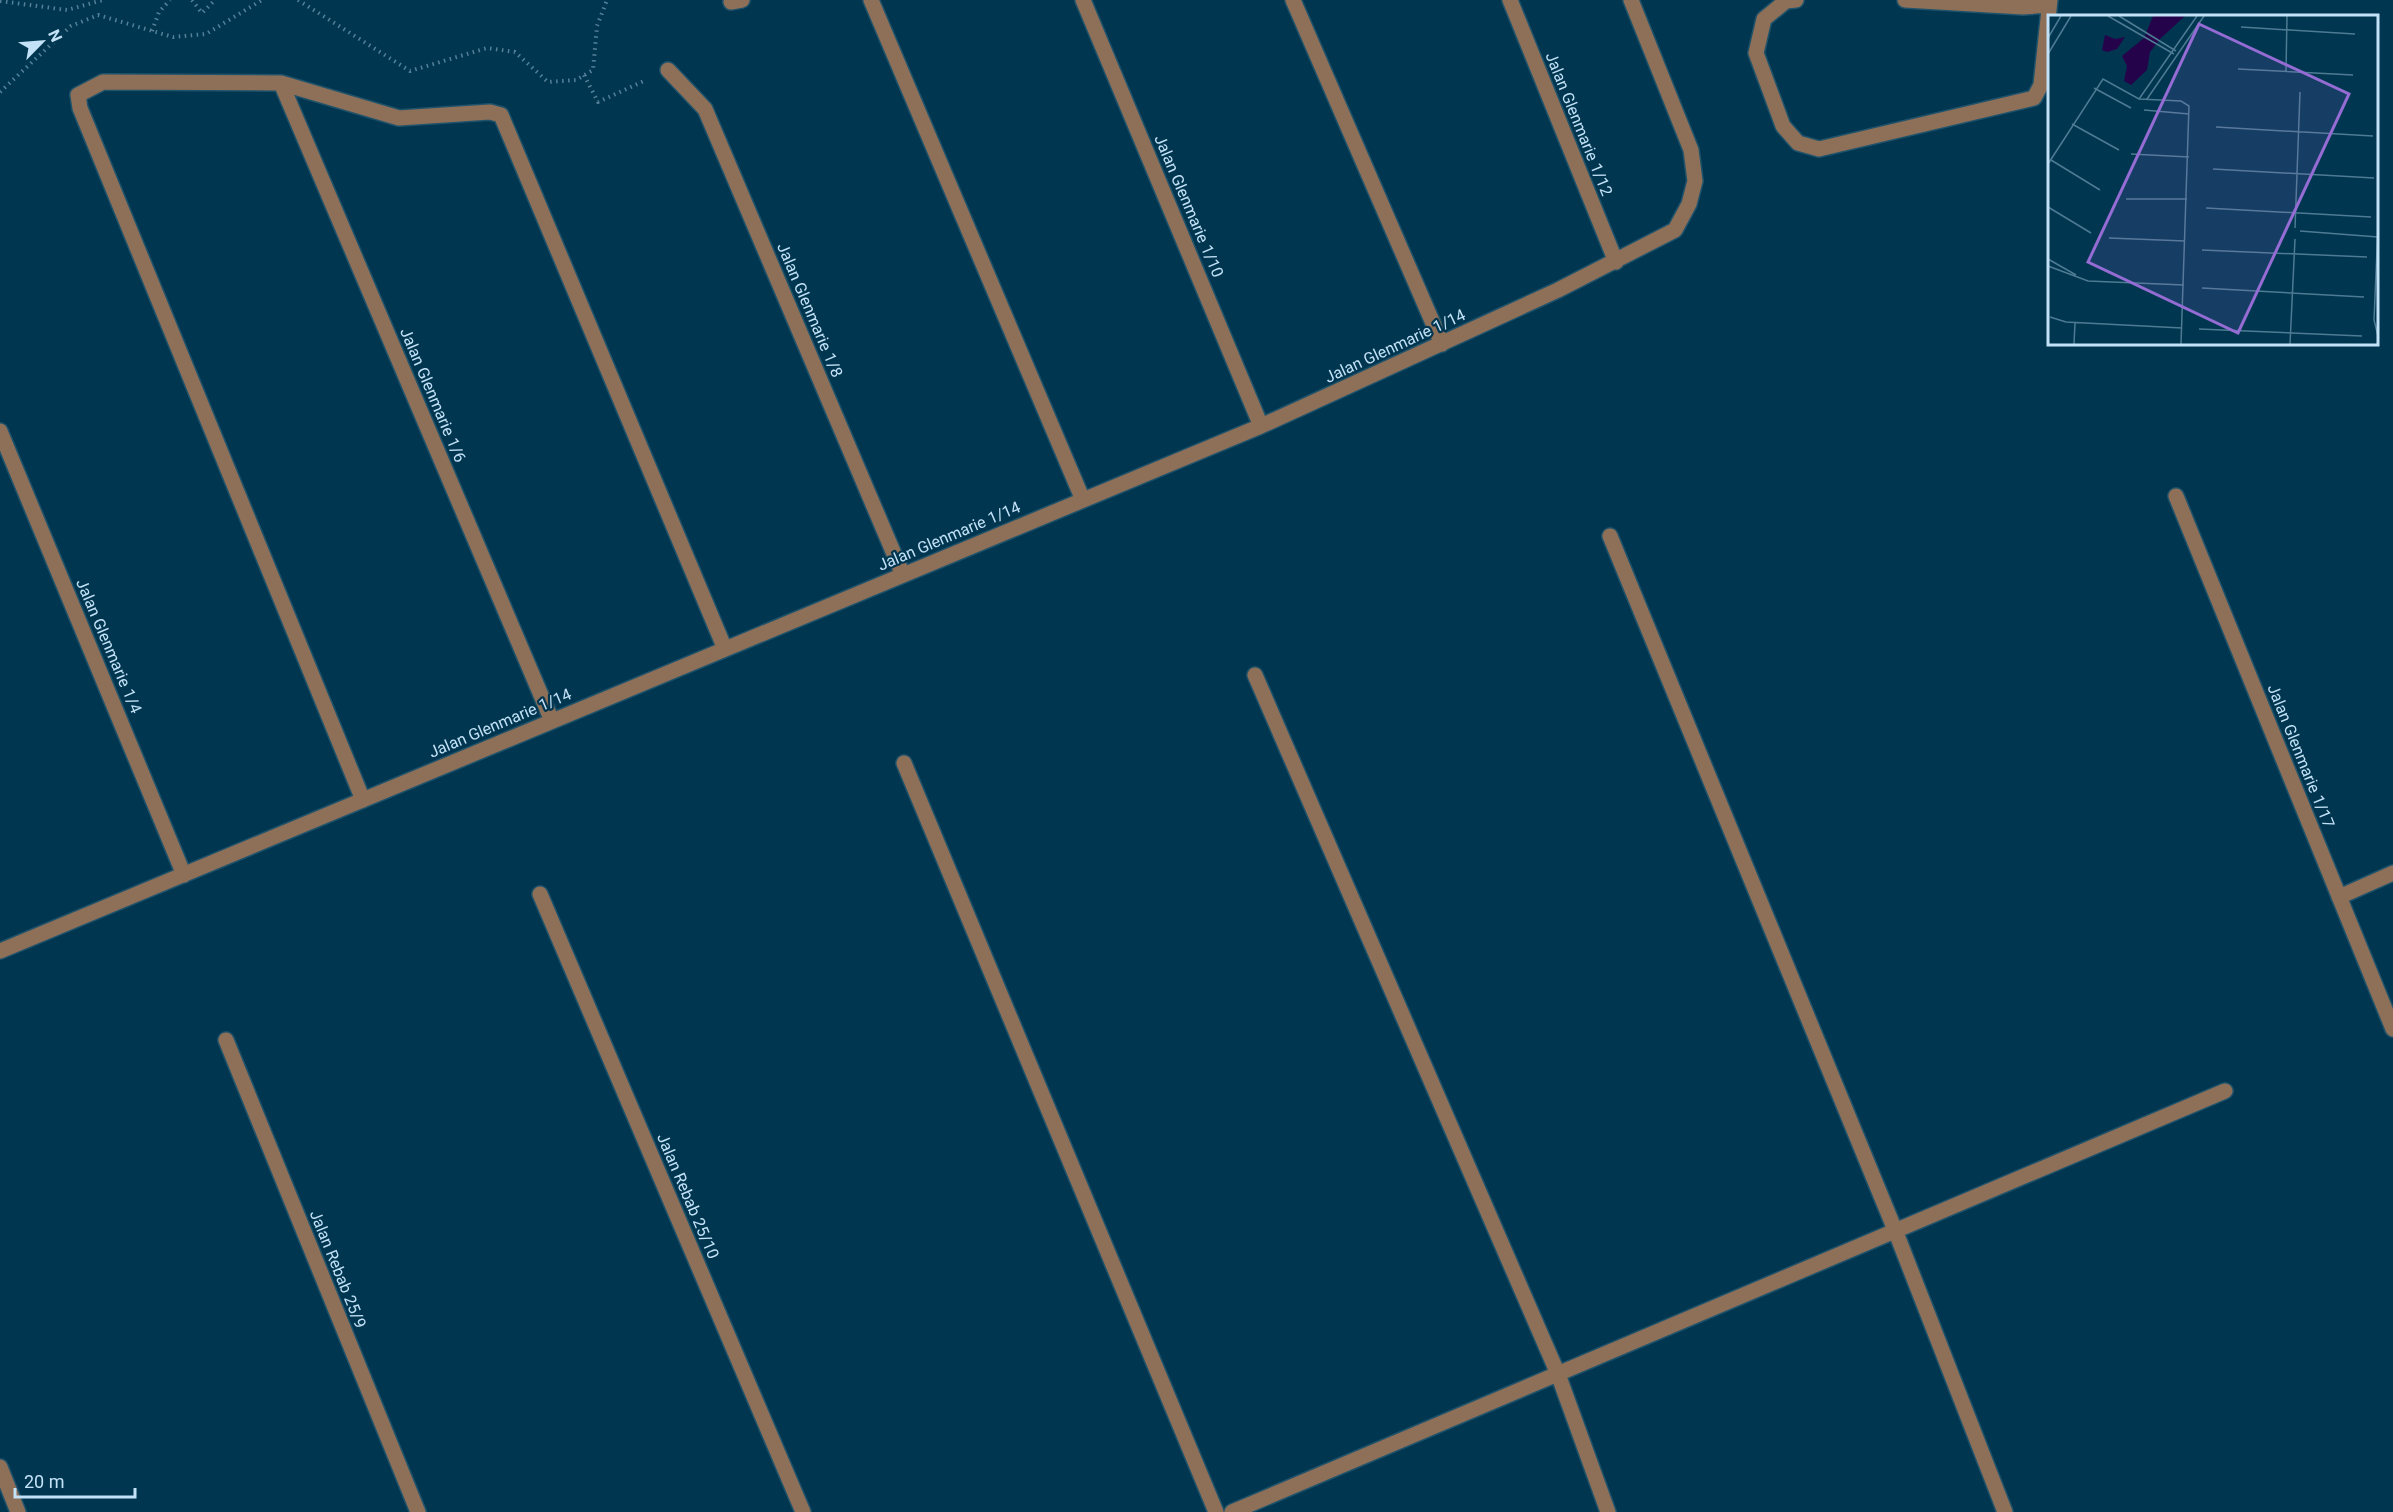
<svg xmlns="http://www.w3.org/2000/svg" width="2393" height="1512" font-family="Roboto,sans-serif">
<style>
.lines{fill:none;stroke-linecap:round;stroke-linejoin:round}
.minor-casing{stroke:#1f526b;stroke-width:18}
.path{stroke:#548098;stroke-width:4;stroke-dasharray:1.5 4.5;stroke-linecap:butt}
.minor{stroke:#8e6f57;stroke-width:15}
.labels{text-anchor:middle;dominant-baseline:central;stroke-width:4.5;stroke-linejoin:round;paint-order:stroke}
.street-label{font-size:16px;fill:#c3e2f7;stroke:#003650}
.inset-road{fill:none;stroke:#4e7b93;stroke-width:1.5}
.view{fill:#946cd3;fill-opacity:0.15;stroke:#946cd3;stroke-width:3}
.inset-edge{fill:none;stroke:#c3e2f7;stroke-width:3}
</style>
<rect width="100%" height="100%" fill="#003650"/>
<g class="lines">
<defs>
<path id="minor" d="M 871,0 L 1083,500
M 1083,0 L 1261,426
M 1293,0 L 1442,344
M 1510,0 L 1616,262
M 1796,0 L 1786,1 L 1764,19 L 1756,53 L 1783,126 L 1798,143 L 1819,149 L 2034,98 L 2041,85 L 2050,0
M 1905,0 L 2023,7 L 2049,5
M 731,2 L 742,0
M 668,70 L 705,109 L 903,575
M 281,83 L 552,721
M 0,431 L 184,875
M 2176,496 L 2393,1029
M 1610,536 L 1895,1230 L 2005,1512
M 1255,675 L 1558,1374 L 1608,1512
M 904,763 L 1216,1512
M 363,800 L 80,108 L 78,95 L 103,82 L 281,83 L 399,118 L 490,112 L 501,115 L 725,649
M 540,894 L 803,1512
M 2339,897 L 2393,873
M 0,951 L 1261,426 L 1558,290 L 1675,230 L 1689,204 L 1695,181 L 1691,150 L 1631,0
M 226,1040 L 418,1512
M 0,1467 L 18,1512
M 1232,1512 L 2225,1091"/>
</defs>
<use href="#minor" class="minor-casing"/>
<path class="path" d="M 192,0 L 202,13 L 215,0
M 298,0 L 410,71 L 487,48 L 515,52 L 548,82 L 576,80 L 593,70 L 597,26 L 607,0
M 0,1 L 67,10 L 103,0
M 152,31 L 159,12 L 170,0
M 584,75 L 598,102 L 644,81
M 0,92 L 71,26 L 98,15 L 173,37 L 206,34 L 262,0"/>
<use href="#minor" class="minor"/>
</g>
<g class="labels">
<g class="street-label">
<text transform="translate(1579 124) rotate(68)">Jalan Glenmarie 1/12</text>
<text transform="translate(1189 206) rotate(67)">Jalan Glenmarie 1/10</text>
<text transform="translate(810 310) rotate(67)">Jalan Glenmarie 1/8</text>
<text transform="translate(1395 346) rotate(-25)">Jalan Glenmarie 1/14</text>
<text transform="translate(433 395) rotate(67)">Jalan Glenmarie 1/6</text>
<text transform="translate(949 536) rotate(-23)">Jalan Glenmarie 1/14</text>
<text transform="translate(109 646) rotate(67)">Jalan Glenmarie 1/4</text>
<text transform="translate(500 723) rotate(-23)">Jalan Glenmarie 1/14</text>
<text transform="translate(2301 756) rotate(68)">Jalan Glenmarie 1/17</text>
<text transform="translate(688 1196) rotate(67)">Jalan Rebab 25/10</text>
<text transform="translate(338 1269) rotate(68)">Jalan Rebab 25/9</text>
</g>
</g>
<g transform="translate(2048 15)">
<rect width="330" height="330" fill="#003650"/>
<path d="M 105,1 L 137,1 L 113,23 L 102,37 L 99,55 L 83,70 L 76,66 L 79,51 L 74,41 L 96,23 ZM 57,20 L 67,24 L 77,22 L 69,34 L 59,37 L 54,35 Z" fill="#25034b"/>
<path class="inset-road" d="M 60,1 L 126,39M 71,1 L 128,36M 193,12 L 307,19M 0,23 L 13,1M 0,39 L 23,1M 190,54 L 305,60M 238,56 L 239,1M 46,73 L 83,93M 91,84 L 149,1M 99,84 L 156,1M 96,95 L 141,99M 24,109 L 71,135M 168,112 L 325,121M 83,139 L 141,142M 3,145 L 52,175M 0,149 L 55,64 L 91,84 L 133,86 L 141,91 L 133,329M 165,154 L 326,163M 78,184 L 139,184M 0,192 L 43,218M 158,193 L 323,202M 330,212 L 326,305 L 330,321M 247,213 L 252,77M 252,216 L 330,222M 61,223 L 137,226M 154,235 L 319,242M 0,244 L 28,260M 0,251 L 40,266 L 136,270M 154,273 L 316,282M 2,302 L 18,307 L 134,313M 151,314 L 314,321M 26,329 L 27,308M 242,329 L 247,224"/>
<path class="view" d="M 151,9 L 301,79 L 190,318 L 40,247 Z"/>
<rect width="330" height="330" class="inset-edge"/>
</g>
<g transform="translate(42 42) rotate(65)" stroke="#003650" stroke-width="4.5" paint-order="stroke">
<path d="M0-4.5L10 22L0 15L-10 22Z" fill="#c3e2f7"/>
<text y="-9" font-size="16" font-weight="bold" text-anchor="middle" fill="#c3e2f7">N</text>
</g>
<path d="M15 1488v9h120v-9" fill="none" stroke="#c3e2f7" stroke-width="3"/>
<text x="24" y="1488" font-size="18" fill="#c3e2f7" stroke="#003650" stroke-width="4.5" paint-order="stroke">20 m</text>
</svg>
